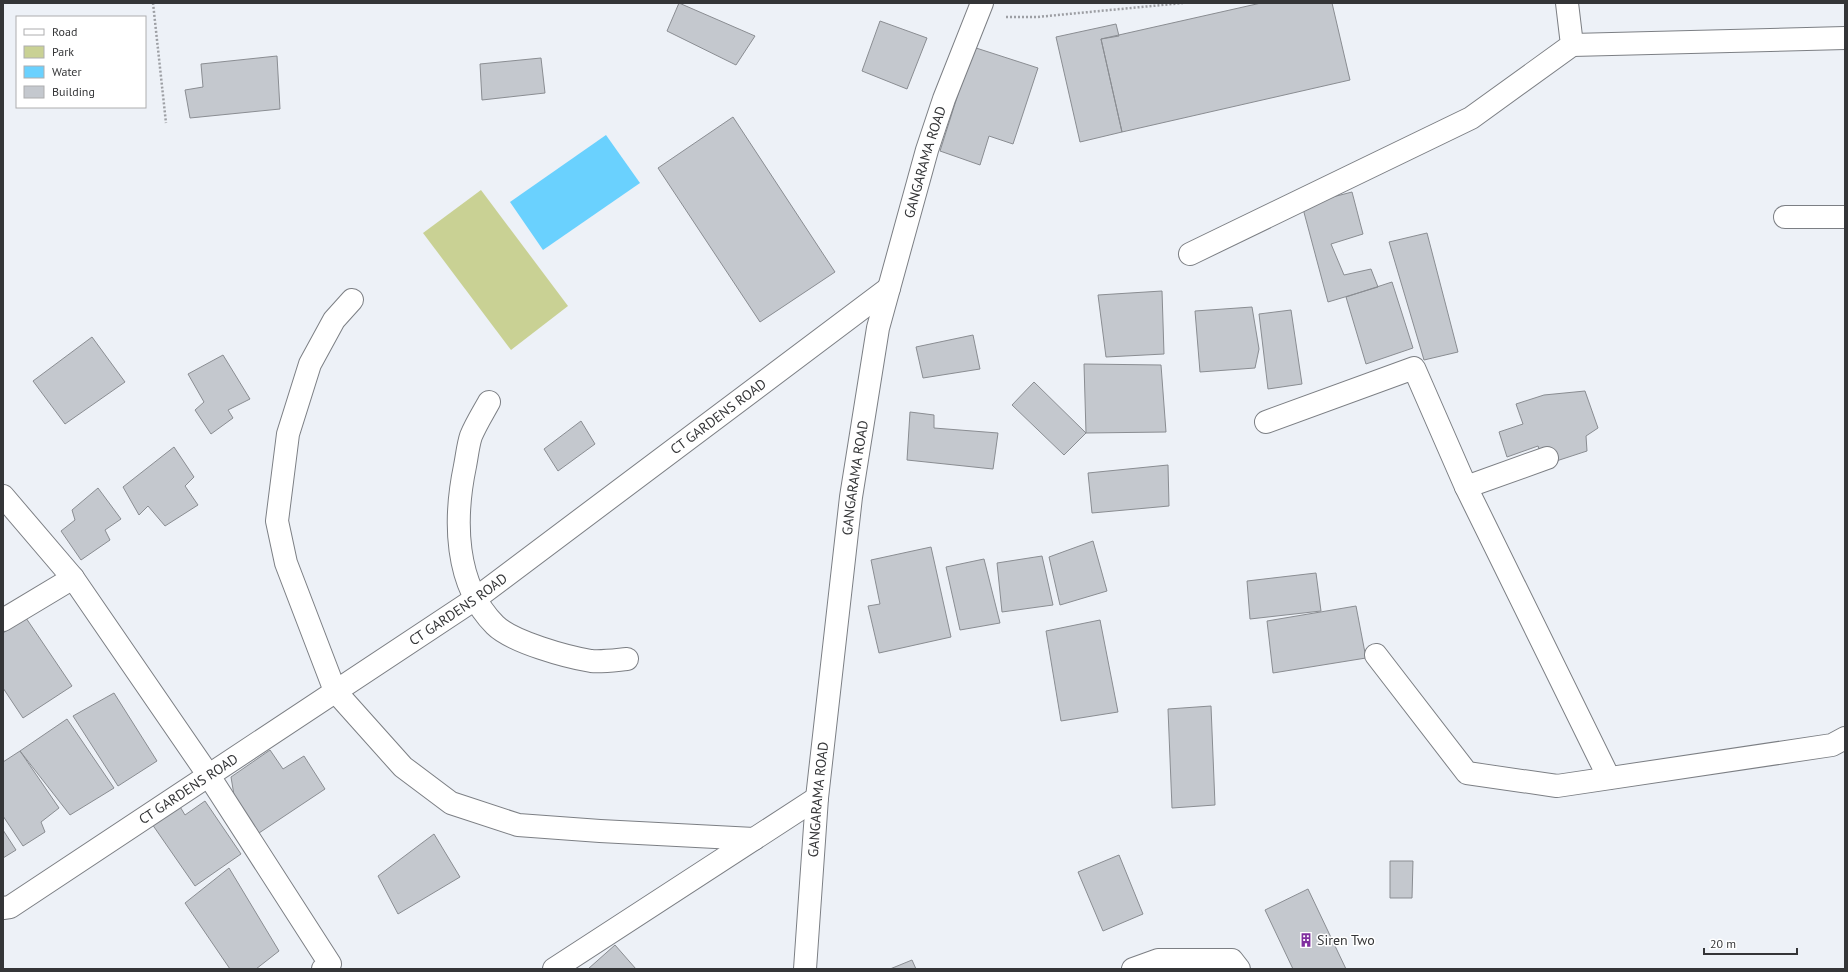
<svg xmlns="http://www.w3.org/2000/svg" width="1848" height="972" font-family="'PT Sans',sans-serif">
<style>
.green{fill:#c9d194}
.water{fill:#6ad1fe}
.building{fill:#c4c8ce;stroke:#8a8d92}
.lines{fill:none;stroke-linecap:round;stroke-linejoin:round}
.minor-casing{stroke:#7c7f84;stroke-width:24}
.path{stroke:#9d9fa4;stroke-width:2.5;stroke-dasharray:2 2;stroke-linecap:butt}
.minor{stroke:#fff;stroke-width:22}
.labels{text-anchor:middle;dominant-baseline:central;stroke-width:3;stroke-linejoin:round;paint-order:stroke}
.street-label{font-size:14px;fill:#343537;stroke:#fff}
.poi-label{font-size:14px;fill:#343537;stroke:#fff;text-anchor:start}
</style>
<rect width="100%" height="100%" fill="#edf1f7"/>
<path class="green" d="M 481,190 L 568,306 L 511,350 L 423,233 Z"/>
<path class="water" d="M 606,135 L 640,183 L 543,250 L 510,202 Z"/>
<path class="building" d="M 679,3 L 755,36 L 736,65 L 667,31 Z
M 1261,3 L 1332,3 L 1350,80 L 1122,132 L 1101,39 Z
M 880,21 L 927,38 L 907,89 L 862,71 Z
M 1116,24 L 1119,36 L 1101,39 L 1122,132 L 1080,142 L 1056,37 Z
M 973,47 L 1038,68 L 1013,144 L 989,136 L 980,165 L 940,151 Z
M 277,56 L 280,109 L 190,118 L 185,90 L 203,87 L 201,64 Z
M 541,58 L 545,93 L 482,100 L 480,64 Z
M 733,117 L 835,272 L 760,322 L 658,168 Z
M 1352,192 L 1363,234 L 1331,244 L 1344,275 L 1371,269 L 1378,287 L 1328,302 L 1302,205 Z
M 1427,233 L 1458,352 L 1424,360 L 1389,242 Z
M 1392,282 L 1413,348 L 1366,364 L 1346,297 Z
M 1162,291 L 1164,354 L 1106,357 L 1098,295 Z
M 1252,307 L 1259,349 L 1255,368 L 1200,372 L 1195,311 Z
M 1291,310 L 1302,384 L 1268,389 L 1259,314 Z
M 973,335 L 980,369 L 923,378 L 916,347 Z
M 92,337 L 125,382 L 65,424 L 33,381 Z
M 223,355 L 250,399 L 228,410 L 233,418 L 211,434 L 195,410 L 204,402 L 188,374 Z
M 1084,364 L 1161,365 L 1166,432 L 1086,433 Z
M 1034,382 L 1086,433 L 1064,455 L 1012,405 Z
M 1585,391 L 1598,428 L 1586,436 L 1587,451 L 1544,465 L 1538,446 L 1507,457 L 1499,432 L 1523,424 L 1516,404 L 1544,395 Z
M 910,412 L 934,415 L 934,428 L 998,433 L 993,469 L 907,460 Z
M 581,421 L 595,444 L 558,471 L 544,449 Z
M 174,447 L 194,477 L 185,486 L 198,505 L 165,526 L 148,506 L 139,515 L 123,487 Z
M 1168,465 L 1169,506 L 1092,513 L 1088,473 Z
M 98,488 L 121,519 L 105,530 L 110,540 L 81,560 L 61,531 L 75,520 L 72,510 Z
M 1093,541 L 1107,591 L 1060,605 L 1049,557 Z
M 931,547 L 951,637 L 879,653 L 868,606 L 880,604 L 871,560 Z
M 1042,556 L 1053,605 L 1002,612 L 997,563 Z
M 984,559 L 1000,623 L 960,630 L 946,567 Z
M 1316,573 L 1321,611 L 1250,619 L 1247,581 Z
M 1356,606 L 1366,658 L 1273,673 L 1267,621 Z
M 26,618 L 72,686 L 23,718 L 3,688 L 3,633 Z
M 1100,620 L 1118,712 L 1061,721 L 1046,631 Z
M 114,693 L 157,761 L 118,786 L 73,716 Z
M 1211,706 L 1215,805 L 1172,808 L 1168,709 Z
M 67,719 L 114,788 L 70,815 L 20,751 Z
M 270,750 L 283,769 L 304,756 L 325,789 L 259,833 L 234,795 L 231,777 Z
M 20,751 L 59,808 L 41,822 L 45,832 L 23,846 L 3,816 L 3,762 Z
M 205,801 L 241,854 L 195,886 L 152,824 L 179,805 L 185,815 Z
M 3,830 L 16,850 L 3,858 Z
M 434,834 L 460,877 L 398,914 L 378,876 Z
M 1119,855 L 1143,914 L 1103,931 L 1078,872 Z
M 1390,861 L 1413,861 L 1412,898 L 1390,898 Z
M 229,868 L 279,951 L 256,969 L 230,969 L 185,903 Z
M 1308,889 L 1346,969 L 1293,969 L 1265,910 Z
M 615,945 L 636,969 L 588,969 Z
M 912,960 L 916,969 L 890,969 Z"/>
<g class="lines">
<defs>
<g id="minor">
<path d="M 1572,45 L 1845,38"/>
<path d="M 1785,217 L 1845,217"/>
<path d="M 1190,254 L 1471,118 L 1572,45 L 1567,3"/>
<path d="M 352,300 L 334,320 L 310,364 L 288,434 L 277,521 L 286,563 L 335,691 L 403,767 L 451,803 L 518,825 L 600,831 L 754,839"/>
<path d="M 489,402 C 483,413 476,424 471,436 C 468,445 467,456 465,466 C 454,519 454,584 495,625 C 512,642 567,657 591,661 C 602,662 616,660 627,659"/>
<path d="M 1266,422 L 1414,368 L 1466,487"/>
<path d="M 1547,458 L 1466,487 L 1609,778"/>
<path d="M 3,496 L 73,578 L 209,776 L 330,964 L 323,969"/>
<path d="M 3,620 L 73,578"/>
<path d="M 1376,655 L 1467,773 L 1557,786 L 1832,745 L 1845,738"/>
<path id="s1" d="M 3,908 L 10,907 L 475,599 L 889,288"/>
<path d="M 554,969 L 817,798"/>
<path id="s2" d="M 805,969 L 817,798 L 851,497 L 878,328 L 927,150 L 944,99 L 982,3"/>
<path d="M 1133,969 L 1158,960 L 1232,960 L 1239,969"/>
</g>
</defs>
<use href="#minor" class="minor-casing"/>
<path class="path" d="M 153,3 L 166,123
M 1006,17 L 1037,17 L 1183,3"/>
<use href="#minor" class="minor"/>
</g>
<defs>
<symbol id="building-bare" viewBox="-9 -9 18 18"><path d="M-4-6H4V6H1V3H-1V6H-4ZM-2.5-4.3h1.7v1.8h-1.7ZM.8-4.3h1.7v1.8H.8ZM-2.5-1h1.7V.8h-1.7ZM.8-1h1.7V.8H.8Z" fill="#802f9f" stroke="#fff" stroke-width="2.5" paint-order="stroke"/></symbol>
</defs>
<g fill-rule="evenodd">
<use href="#building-bare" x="1296" y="930" width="20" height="20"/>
</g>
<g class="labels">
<g class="street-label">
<text stroke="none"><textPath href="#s2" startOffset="818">GANGARAMA ROAD</textPath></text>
<text stroke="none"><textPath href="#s1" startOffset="869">CT GARDENS ROAD</textPath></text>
<text stroke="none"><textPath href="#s2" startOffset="494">GANGARAMA ROAD</textPath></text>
<text stroke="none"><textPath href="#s1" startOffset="545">CT GARDENS ROAD</textPath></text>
<text stroke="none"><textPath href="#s1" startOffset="221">CT GARDENS ROAD</textPath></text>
<text stroke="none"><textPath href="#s2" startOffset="170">GANGARAMA ROAD</textPath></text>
</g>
<g class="poi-label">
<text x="1317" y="940">Siren Two</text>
</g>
</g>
<rect width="1848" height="972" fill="none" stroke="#343537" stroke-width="8"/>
<rect x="16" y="16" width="130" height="92" fill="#ffffff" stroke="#aeaeaf"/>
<rect x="24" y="29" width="20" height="6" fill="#ffffff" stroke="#aeaeaf"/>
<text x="52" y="36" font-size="12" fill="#343537">Road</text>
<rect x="24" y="46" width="20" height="12" fill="#c9d194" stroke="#aeaeaf"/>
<text x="52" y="56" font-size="12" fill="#343537">Park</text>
<rect x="24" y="66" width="20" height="12" fill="#6ad1fe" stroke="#aeaeaf"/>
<text x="52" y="76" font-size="12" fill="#343537">Water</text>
<rect x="24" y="86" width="20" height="12" fill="#c4c8ce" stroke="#aeaeaf"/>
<text x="52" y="96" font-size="12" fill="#343537">Building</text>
<path d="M1704 948v6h93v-6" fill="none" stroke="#343537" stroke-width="2"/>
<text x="1710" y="948" font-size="12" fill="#343537" stroke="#ffffff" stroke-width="3" paint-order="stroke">20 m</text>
</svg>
